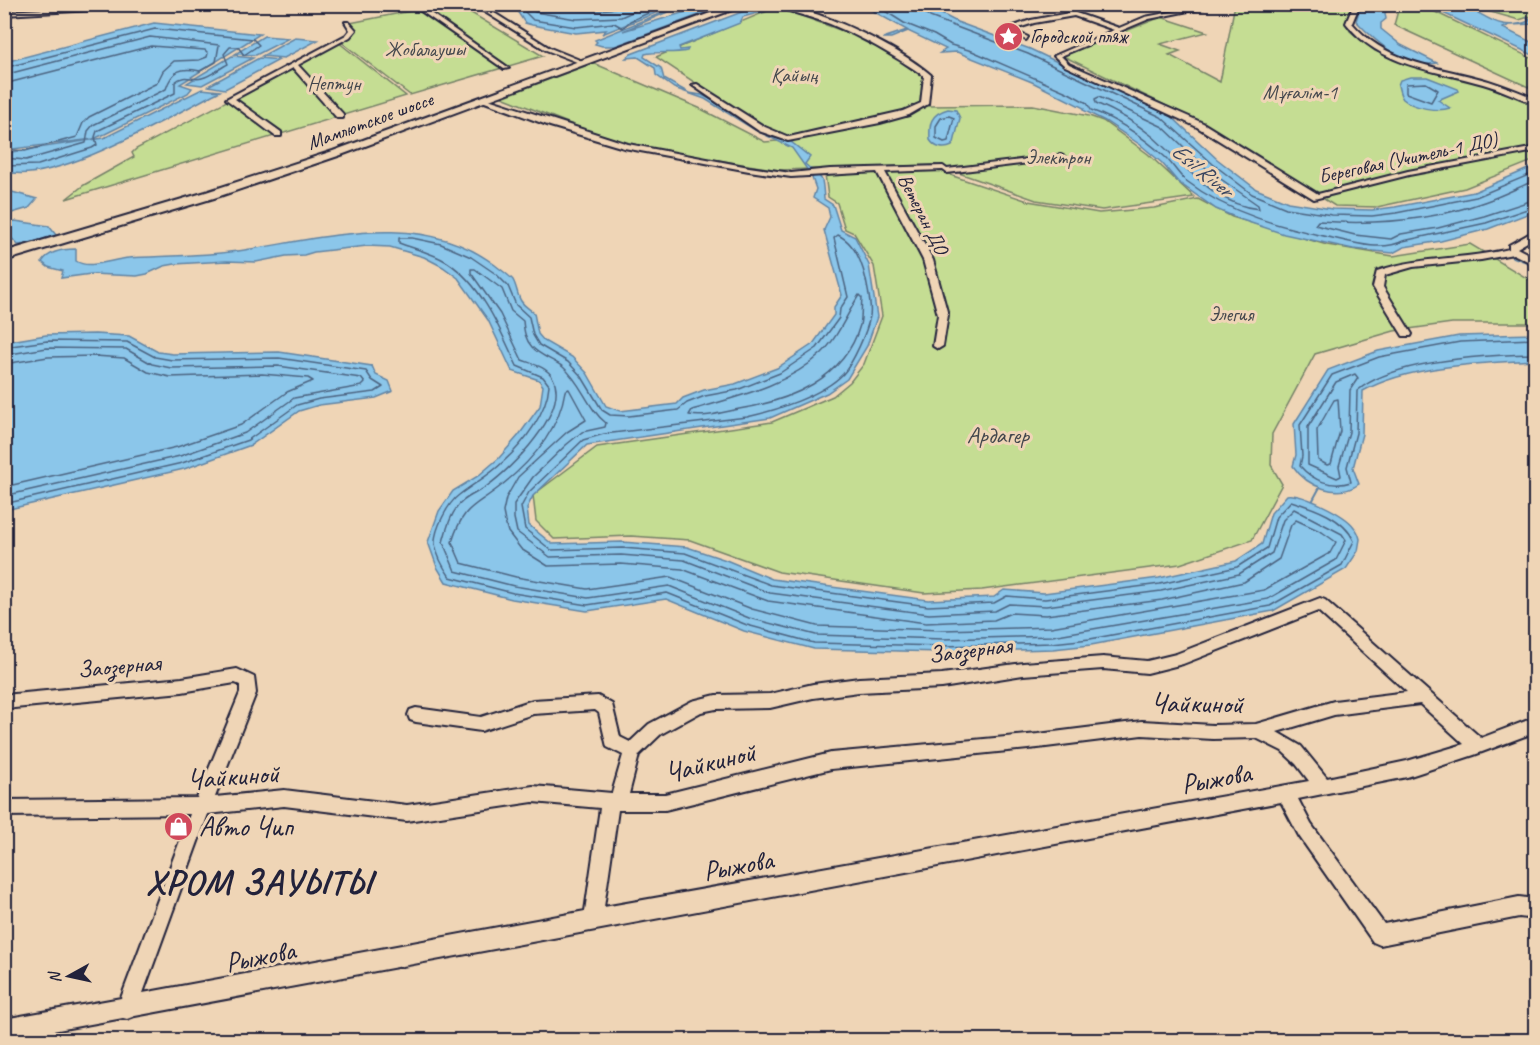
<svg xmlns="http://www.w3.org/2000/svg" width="1540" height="1045" font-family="Caveat,sans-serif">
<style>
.green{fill:#c5dd93;stroke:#748067;stroke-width:1.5}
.water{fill:#8bc6ea;stroke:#6184a4;stroke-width:1.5}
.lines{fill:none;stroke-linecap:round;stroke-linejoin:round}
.shore{stroke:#4c6481;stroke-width:1.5}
.stream-far1{stroke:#6184a4;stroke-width:1.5}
.stream{stroke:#6184a4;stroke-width:2}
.minor-casing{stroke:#22223b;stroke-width:4}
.highway-casing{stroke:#22223b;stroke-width:4}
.minor{fill:#efd5b6;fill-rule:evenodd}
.highway{fill:#efd5b6;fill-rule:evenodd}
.labels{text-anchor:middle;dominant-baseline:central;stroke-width:6;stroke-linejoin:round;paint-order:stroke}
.far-poi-label{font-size:20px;fill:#22223b;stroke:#efd5b6;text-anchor:start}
.far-park-label{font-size:20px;fill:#43474d;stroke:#efd5b6}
.far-street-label{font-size:20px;fill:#22223b;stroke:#efd5b6}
.far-water-label{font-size:22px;font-style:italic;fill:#37435e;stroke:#efd5b6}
.park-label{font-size:24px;fill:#43474d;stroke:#efd5b6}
.street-label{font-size:24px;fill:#22223b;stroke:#efd5b6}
.near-street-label{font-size:28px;fill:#22223b;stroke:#efd5b6}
.near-poi-label{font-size:28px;fill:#22223b;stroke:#efd5b6;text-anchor:start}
.near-district-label{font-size:36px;font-weight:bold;letter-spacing:1.5px;fill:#22223b;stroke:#efd5b6}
</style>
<rect width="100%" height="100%" fill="#efd5b6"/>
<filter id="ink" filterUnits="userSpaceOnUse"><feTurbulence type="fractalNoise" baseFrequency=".0167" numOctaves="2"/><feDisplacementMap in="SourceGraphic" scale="12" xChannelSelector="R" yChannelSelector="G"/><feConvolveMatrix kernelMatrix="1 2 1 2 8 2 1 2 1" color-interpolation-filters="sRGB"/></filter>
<g filter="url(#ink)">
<path class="green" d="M 4,5 L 190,5 L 5,12 Z
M 441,5 L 458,5 L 543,56 L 410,95 L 340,41 L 355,29 L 350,23 Z
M 1241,5 L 1352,5 L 1346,23 L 1350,31 L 1375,51 L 1535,101 L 1535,160 L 1465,188 L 1377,207 L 1335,206 L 1204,124 L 1063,56 L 1161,17 L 1207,32 L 1160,44 L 1180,51 L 1169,55 L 1220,82 L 1234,9 Z
M 1466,5 L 1535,5 L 1535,15 L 1519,20 Z
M 777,7 L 859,37 L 925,75 L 921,103 L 901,113 L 868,122 L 789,137 L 765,129 L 656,57 Z
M 1399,7 L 1412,7 L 1431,10 L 1535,60 L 1535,90 L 1394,25 Z
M 338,42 L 406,96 L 66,199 L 84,185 L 134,157 L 132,153 L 136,149 Z
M 593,63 L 699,108 L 765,142 L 800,139 L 874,124 L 928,106 L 1033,105 L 1089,116 L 1103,121 L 1148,154 L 1194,197 L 1102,210 L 1036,200 L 936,165 L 779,170 L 621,144 L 502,97 Z
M 941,169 L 953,176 L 1028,201 L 1099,213 L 1154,208 L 1198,199 L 1232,217 L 1327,245 L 1393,256 L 1470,244 L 1535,283 L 1535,323 L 1452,323 L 1394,331 L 1315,354 L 1272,434 L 1271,465 L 1282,484 L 1252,540 L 1180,564 L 982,590 L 924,593 L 779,572 L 690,540 L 631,536 L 554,539 L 536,521 L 533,495 L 597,447 L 772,422 L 833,396 L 850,382 L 864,364 L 882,316 L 874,266 L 854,233 L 845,229 L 837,203 L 828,197 L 825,174 Z"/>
<path class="water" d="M 1056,4 L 1064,8 L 963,9 L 953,5 L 937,5 Z
M 1361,4 L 1404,5 L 1389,8 L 1385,13 L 1386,19 L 1381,23 L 1381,29 L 1401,45 L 1437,63 C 1406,70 1375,41 1356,21 Z
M 502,5 L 676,5 L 602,34 L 606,30 L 576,33 L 532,25 L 525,23 L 517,11 Z
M 681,5 L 684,5 L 623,31 L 708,5 L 726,5 L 615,46 L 602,46 L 595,44 L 597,42 L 595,40 Z
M 862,5 L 931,5 L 926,6 L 957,22 L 1030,49 L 1171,116 L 1217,159 L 1256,189 L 1288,202 L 1332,209 L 1372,210 L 1395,207 L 1474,192 L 1535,166 L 1535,211 L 1488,229 L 1441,241 L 1404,247 L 1393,253 L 1353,249 L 1284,234 L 1242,220 L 1216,209 L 1178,182 L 1162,163 L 1142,146 L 1105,121 L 1083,110 L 1084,108 L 1032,82 L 957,52 L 940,53 L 946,49 L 908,31 L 891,38 L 883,38 L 907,30 Z
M 1409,5 C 1424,4 1442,1 1457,4 C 1484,10 1495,34 1529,21 L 1527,18 L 1535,20 L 1535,24 L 1510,25 L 1503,28 L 1535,44 L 1535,56 L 1441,12 Z
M 763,9 L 765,11 L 743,17 L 740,23 L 679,47 L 680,50 L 688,49 L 687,51 C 673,54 658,51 645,54 L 644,57 L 661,68 L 664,79 L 689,93 L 702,95 L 728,108 L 773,136 L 791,142 L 810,157 L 805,164 C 824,181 822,173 824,199 L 833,205 L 841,230 L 855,237 L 869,265 L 877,317 L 867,346 L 847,379 L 827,393 L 770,418 L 587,445 L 533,496 L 527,508 L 529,525 L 552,544 L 622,542 L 687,547 L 726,560 L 772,579 L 928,600 L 994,597 L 1004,590 L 1044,593 L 1159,578 L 1236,561 L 1262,544 L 1271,513 L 1287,495 C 1301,493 1345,514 1354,527 C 1357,530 1359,535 1360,539 L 1358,551 L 1346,569 L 1273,611 L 1091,645 L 1053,649 L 943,652 L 814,649 L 744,631 L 666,599 L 587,611 L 512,599 L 446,582 L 437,567 L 428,542 L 439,511 L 453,491 L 478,476 L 499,458 L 519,435 L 540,406 L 543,386 L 539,380 L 512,371 L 488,320 L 458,278 L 443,267 L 424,257 L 390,247 L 367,246 L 314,252 L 304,255 L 286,256 L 256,262 L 226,261 L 175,264 L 164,266 L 147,274 L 137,276 L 91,274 L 61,278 L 63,271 L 48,267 L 42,262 C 49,251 63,249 76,249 L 76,261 C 89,270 113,259 129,258 C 165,256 202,256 238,251 C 323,239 420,208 495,265 C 501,270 509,275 513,280 C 517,287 517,295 521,301 C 524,306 530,309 534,313 L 538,334 L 544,341 L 572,357 L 587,373 L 606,406 L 620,411 L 677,404 L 683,398 L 704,390 L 735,384 L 777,368 L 813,344 L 834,315 L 834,307 L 842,295 L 824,230 L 830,217 L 828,208 L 813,198 L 816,189 L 811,175 L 792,148 L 755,130 L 705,99 L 674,88 L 656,75 L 655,68 L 638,57 L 626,58 L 631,54 L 747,10 Z
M 154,23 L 260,34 L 180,84 L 192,88 L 188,93 L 105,134 L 93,139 L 5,150 L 5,62 Z
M 264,36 L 289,38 L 256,55 L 235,54 Z
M 295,38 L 318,40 L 284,58 L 262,56 Z
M 232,56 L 253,58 L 202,85 L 187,83 Z
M 259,58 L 279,60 L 225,89 L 208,86 Z
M 1427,77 L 1458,89 L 1459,91 L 1438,100 L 1450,108 C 1438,112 1413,108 1403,99 C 1400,95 1399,90 1398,85 L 1400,80 L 1410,77 Z
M 202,89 L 220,91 C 176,113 50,188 5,171 L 5,153 L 104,138 Z
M 948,109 L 956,110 L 960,118 L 954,143 L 952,146 C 944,150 935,148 930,140 C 929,124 930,114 948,109 Z
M 4,190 L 5,190 L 37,199 L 29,208 L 5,215 Z
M 15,221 L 49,226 L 56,235 L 28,244 L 18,245 L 5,231 L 9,226 L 5,224 Z
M 95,334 L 129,336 L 158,352 L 173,354 L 279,352 L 372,366 L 376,375 L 389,381 L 393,391 L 376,398 L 319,405 L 299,411 L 251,445 L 184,469 L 5,510 L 5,342 L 46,335 Z
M 1535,334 L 1535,360 C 1483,363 1409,365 1363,391 L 1362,434 L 1353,468 L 1359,484 C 1338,499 1307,487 1293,466 L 1296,455 L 1294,424 L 1328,370 L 1378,351 L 1459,336 Z"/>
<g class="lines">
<path class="shore" d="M 517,4 L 533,20 L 576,27 L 614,23 L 623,28 L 630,21 L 669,4
M 529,4 L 535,12 L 576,19 L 621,17 L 650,4
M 542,4 C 568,9 601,15 627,4
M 874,4 L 904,23 L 934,35 L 951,45 L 972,51 L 1069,93 L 1087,103 L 1091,110 C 1118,120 1143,137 1164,156 C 1172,163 1177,173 1185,180 C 1231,215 1282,227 1337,239 C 1357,244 1384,251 1403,241 L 1486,223 L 1536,206
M 921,4 L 922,11 L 930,17 L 1028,54 L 1161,117 L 1213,164 L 1252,194 L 1286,208 L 1332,215 L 1372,216 L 1396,213 L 1476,197 L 1536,172
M 4,68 L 155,29 L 253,39 L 259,45 L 244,55 L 238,47 L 230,47 L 224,54 L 228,64 C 220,68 211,76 202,78 C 192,81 185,73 175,82 L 175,93 L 97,131 L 95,137 L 97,145 L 92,148 L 38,165 L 4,166
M 4,75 L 150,37 L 219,45 L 216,62 L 200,71 C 181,67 172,70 166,89 L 93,125 L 88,131 L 86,143 L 26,160 L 4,158
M 1426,83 L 1438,90 L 1431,102 L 1406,93 L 1406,84 Z
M 4,84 L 151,46 L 205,50 L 208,53 L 207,57 L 199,60 L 174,61 L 163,71 L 157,83 L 89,117 L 83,123 L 77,137 L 25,151 L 4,149
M 1099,97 L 1163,127 L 1208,170 L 1258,205 L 1259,209 C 1214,205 1184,164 1152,136 C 1136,123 1115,111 1096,103 L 1095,99 Z
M 949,116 L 954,118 L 948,141 L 944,142 L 936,138 L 936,126 L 941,118 Z
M 1536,180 C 1519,187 1502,196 1484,202 C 1431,221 1374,225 1318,221 L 1315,225 L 1355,235 L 1391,239 L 1401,234 L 1438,228 L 1484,216 L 1536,199
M 838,235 C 855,243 862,262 866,280 C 868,291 872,305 870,316 C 867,332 853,363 843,374 C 823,395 775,411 747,417 L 604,434 L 583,440 L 529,492 L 521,507 L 525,529 L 551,550 L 622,548 L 685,553 L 771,585 L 928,606 L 994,603 L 1007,596 L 1045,599 L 1160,584 L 1237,567 L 1267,548 L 1276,517 L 1291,501 C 1314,508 1344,518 1354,541 L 1342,565 L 1270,606 L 1090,639 L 1052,643 L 943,646 L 814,643 L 747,625 L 667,593 L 587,605 L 513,593 L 450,577 C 443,567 437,556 435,544 C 434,530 448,503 459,495 C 473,484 490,475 503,462 C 524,443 547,413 549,385 L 543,377 L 517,366 C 500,329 482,285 447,262 C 433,253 415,249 399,243 L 399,238 L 412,238 L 441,244 L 471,257 L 496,274 L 508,286 L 516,305 L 529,317 L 533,335 L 539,345 L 568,362 L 582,377 L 602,410 L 610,415 L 629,416 L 678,410 L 687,403 L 705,396 L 737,390 L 780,373 L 817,348 L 839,318 L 840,309 L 848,297 L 834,238 Z
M 471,269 L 475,269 L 502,289 L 511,311 L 523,321 C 524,331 525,339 532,347 C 540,356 554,360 563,367 C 582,383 587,408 606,423 L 605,427 L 582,432 L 566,445 L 533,477 L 514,504 L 514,518 L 517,532 L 550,557 L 621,555 L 684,560 L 770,593 L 929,614 L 995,611 L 1009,604 L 1046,606 L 1161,591 L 1239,574 L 1272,553 L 1283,520 L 1294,509 L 1342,534 L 1346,540 L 1336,560 L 1268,599 L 1052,636 L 943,639 L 816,635 L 749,618 L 669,586 L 588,598 L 514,586 L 455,571 L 443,542 C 447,528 451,511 463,501 C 470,495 479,492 487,486 C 511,469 570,411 553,378 C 547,367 533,364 522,360 L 500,314 L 471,273 Z
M 859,295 L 862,298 C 861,307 862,317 860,325 C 845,379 789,401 739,409 C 723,412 706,418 689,415 L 692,410 C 736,397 787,386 822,353 C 838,337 847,314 859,295 Z
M 1536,339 L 1460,342 L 1379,357 L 1332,375 L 1300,425 L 1302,456 L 1300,466 C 1313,481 1332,488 1351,482 L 1347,467 L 1356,433 L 1357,391 C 1395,359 1487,355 1536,354
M 4,347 L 47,341 L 127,342 L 155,357 L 172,360 L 279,358 L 366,371 L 372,380 L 383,387 L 375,392 L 319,399 L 297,405 L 248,440 L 182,463 L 4,504
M 4,355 L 47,348 L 126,349 L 152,364 L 171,368 L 278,366 L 361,378 L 365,383 L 362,386 L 294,398 L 245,433 L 180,456 L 4,496
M 4,364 L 48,357 L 95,356 L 124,358 L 148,372 L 170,377 L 262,374 L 308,378 L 313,381 L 287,392 L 241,425 L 177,447 L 4,487
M 1355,374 L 1358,378 L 1350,390 L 1349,432 L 1339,466 L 1341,476 L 1337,478 L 1308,465 L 1308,427 L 1336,382 Z
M 569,389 L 586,420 L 567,432 L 518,477 L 506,498 L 503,512 L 505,522 L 508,532 L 521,549 L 548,566 L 621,564 L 682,569 L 768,601 L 926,623 L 994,620 L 1011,613 L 1046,615 L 1162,600 L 1244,582 L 1279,559 L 1291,525 L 1296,520 L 1322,532 L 1336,542 L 1330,553 L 1264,590 L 1051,627 L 943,630 L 817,626 L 752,609 L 670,577 L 587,589 L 516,577 L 461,563 L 452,542 C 464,504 474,508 502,485 C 532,461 559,430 565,391 Z
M 1338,399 L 1340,431 L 1331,464 L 1327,465 L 1318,460 L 1317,430 L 1334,400 Z"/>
<path class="stream-far1" d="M 1510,256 L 1526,262 L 1536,272"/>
<path class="stream" d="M 1313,500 L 1320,487"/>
<defs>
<path id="minor" d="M 147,4 L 198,4 L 4,15 L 4,11 Z
M 472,4 L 480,4 L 550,48 L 587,63 L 582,64 L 546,50 Z
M 768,4 C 811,4 899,47 931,75 L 928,104 L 909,115 L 880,123 L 788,141 L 759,131 L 692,85 L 697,84 L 765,127 L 789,137 L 903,111 L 921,103 L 924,76 C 895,56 864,38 830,24 C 810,16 788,12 768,4 Z
M 1060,4 L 1067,4 L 1076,13 L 1119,28 L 1145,17 L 1203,6 L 1203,8 L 1149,19 L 1061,56 L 1069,64 L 1203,123 L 1318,194 L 1408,171 L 1536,147 L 1536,151 L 1409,175 L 1314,199 L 1197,127 L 1065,66 L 1054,56 L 1114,30 L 1074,16 L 1034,23 L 1012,30 L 1028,37 L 1026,40 L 1003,30 L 1031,20 L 1069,13 Z
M 1354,4 L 1360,4 L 1352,23 C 1383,60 1430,66 1474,77 C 1495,82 1515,90 1536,99 L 1536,104 C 1518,98 1501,89 1483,84 C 1434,70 1379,66 1346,23 Z
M 418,7 L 422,7 L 509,68 L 504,69 L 418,9 Z
M 345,22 L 349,22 L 356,30 L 350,37 L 298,65 L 343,114 L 343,118 L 337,118 L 293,68 L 235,99 L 281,132 L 281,136 L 275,136 L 226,99 L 346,35 L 350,30 Z
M 482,97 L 628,144 L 749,167 L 791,173 L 830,169 L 943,166 L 947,169 L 1061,155 L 1065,157 L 1061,159 L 947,173 L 943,170 L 885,172 L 933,260 L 948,315 L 943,346 L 938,349 L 933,346 L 938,315 L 923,260 L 877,172 L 791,177 L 749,171 L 624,148 L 550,126 L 482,101 Z
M 1536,230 L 1536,237 L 1517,248 L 1536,258 L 1536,265 L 1513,254 L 1481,260 L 1413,267 L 1385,275 L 1383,287 L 1412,334 L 1411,336 L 1403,336 L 1373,287 L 1377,271 C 1420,256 1465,260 1509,249 L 1509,245 Z
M 1320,598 L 1325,600 L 1481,738 L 1536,717 L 1536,732 L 1474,755 L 1407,777 L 1298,799 L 1311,824 L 1384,924 L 1519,897 L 1536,899 L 1536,919 L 1519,917 L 1380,945 L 1373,942 L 1299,836 L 1281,802 L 135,1016 L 127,1019 L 123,1018 L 4,1040 L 4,1019 L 121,998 L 190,814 L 4,816 L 4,800 L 197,798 L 240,693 L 240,685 L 235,683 L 182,692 L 4,709 L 4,695 L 182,678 L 237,669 L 254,677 L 256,693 L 215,797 L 284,790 L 407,805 L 533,786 L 612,793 L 623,755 L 607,747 L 599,713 L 595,710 L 533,714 L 481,731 L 416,722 L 410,720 L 408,715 L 410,710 L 416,708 L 481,717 L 533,700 L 598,696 L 612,704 L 620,737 L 630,742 L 649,724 L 692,701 L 716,695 L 770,694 L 813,684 L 859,678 L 942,674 L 1023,663 L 1103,657 L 1147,661 L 1176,654 ZM 1318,611 L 1407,692 L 1334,701 L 1256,724 L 1213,725 L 1142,721 L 1038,734 L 831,753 L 665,794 L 629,794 L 639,755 L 661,734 L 701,712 L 716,709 L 770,708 L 813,698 L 859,692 L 942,688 L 1023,675 L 1103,669 L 1147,673 L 1183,664 ZM 1420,704 L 1464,744 L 1407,761 L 1327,778 L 1301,746 L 1277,732 L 1334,715 ZM 1142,735 L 1213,739 L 1256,738 L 1282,751 L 1296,764 L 1309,781 L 604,907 L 618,810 L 665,810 L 831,769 L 1038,748 ZM 533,802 L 600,808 L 585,911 L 143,993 L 208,814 L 284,806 L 407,821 Z"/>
<path id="highway" d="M 735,4 L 748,4 L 341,155 L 214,198 L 4,261 L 4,252 L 206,192 L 333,151 Z"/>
</defs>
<use href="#minor" class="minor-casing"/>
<use href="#highway" class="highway-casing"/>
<use href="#minor" class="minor"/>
<use href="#highway" class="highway"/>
</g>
</g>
<defs>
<symbol id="sight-disc" viewBox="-11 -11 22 22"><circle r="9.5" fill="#d1495b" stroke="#efd5b6"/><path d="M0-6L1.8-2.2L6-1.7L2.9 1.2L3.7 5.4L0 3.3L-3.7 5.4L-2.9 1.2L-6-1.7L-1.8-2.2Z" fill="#fff"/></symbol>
<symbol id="shop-disc" viewBox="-11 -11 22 22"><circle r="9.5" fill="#d1495b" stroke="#efd5b6"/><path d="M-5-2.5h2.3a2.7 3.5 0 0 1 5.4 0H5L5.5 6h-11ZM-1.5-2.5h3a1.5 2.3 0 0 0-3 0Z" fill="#fff"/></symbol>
</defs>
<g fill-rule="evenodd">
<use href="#sight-disc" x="992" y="20" width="33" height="33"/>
<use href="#shop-disc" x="162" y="810" width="33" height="33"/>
</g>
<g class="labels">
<g class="far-poi-label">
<text x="1030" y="36">Городской пляж</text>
</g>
<g class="far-park-label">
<text x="425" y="49">Жобалаушы</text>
<text x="794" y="75">Қайың</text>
<text x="334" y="83">Нептун</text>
<text x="1300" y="92">Мұғалім-1</text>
<text x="1058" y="157">Электрон</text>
<text x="1231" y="314">Элегия</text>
</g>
<g class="far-street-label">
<text transform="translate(370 121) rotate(-20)">Мамлютское шоссе</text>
<text transform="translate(1408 158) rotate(-12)">Береговая (Учитель-1 ДО)</text>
<text transform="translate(923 214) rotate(63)">Ветеран ДО</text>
</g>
<g class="far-water-label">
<text transform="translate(1202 170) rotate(39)">Esil River</text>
</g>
<g class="park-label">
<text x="998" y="435">Ардагер</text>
</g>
<g class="street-label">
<text transform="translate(970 650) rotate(-7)">Заозерная</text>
<text transform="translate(119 666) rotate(-5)">Заозерная</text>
</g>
<g class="near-street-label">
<text transform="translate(1197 703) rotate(1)">Чайкиной</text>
<text transform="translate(710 762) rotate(-14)">Чайкиной</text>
<text transform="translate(233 776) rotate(-4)">Чайкиной</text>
<text transform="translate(1216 778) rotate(-10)">Рыжова</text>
<text transform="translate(738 865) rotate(-10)">Рыжова</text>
<text transform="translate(260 956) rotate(-11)">Рыжова</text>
</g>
<g class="near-poi-label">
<text x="199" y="826">Авто Чип</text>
</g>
<g class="near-district-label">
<text x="259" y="882">ХРОМ ЗАУЫТЫ</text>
</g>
</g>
<rect width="1540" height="1045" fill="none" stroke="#efd5b6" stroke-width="24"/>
<rect x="12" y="12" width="1516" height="1021" fill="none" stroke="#22223b" stroke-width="2" filter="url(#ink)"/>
<g transform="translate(69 976) rotate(262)" stroke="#efd5b6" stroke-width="4.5" paint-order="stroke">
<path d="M0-4.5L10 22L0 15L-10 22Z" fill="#22223b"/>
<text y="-9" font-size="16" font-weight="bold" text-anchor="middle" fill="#22223b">N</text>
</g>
</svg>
